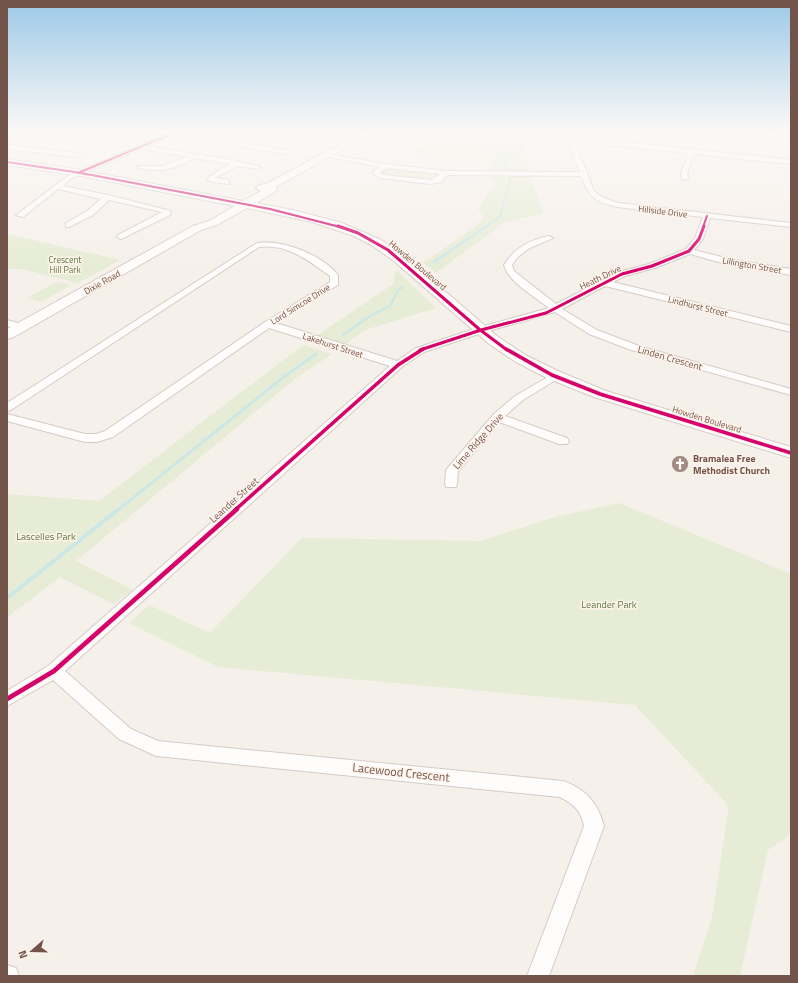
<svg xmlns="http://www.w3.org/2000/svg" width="798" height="983" font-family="'Titillium Web',sans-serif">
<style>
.green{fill:#e6ecd5}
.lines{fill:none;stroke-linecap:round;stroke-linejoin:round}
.stream-far3{stroke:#cce8e6;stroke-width:2}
.stream-far2{stroke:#cce8e6;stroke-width:2.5}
.stream-far1{stroke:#cce8e6;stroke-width:3}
.stream{stroke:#cce8e6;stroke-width:4}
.street-casing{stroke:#d4cbc7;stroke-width:2}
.secondary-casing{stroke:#d5cbc6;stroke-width:2}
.street{fill:#fefdfc;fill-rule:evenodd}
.secondary{fill:#fefdfc;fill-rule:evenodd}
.cycleway-far3-casing{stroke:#fef4eb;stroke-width:3.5}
.cycleway-far2-casing{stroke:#fef4eb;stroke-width:4.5}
.cycleway-far1-casing{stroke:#fef4eb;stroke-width:6}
.cycleway-casing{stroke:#fef4eb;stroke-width:7}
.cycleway-far3{stroke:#d6006c;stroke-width:2}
.cycleway-far2{stroke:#d6006c;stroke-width:3}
.cycleway-far1{stroke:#d6006c;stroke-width:3.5}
.cycleway{stroke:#d6006c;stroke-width:4.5}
.labels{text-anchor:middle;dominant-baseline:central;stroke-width:3;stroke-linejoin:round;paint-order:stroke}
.far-street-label{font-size:9px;fill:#73544b;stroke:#fef4eb}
.far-park-label{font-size:9px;fill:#5b7843;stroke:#fef4eb}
.street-label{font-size:10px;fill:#73544b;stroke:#fef4eb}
.poi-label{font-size:10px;font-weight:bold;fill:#73544b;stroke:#fef4eb;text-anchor:start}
.park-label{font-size:10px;fill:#5b7843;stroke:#fef4eb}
.near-street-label{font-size:12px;fill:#73544b;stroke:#fef4eb}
</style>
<rect width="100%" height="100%" fill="#f6f0ea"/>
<path class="green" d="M 442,131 L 520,131 L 530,172 L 491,171 L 489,157 L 451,157 L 412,153 Z
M 391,168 L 432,173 L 437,176 L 429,180 L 384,176 L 380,173 L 385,169 Z
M 492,175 L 531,175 L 543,213 L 505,222 L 436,273 L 423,263 L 474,228 L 484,217 L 478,209 L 493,186 Z
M 7,234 L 120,260 L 78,283 L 22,269 L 7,269 Z
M 396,270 L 436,308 L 365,330 L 343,346 L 315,337 L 393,284 Z
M 57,282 L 71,285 L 41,302 L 27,298 Z
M 303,345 L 332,354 L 296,378 L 76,561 L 133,590 L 113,604 L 60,577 L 7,617 L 7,494 L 99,501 Z
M 619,503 L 791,574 L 791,834 L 768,850 L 740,976 L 693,976 L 712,917 L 729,806 L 635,705 L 218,667 L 129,623 L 149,605 L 210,633 L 302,538 L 481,541 L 555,517 Z"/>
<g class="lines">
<path class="stream-far3" d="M 461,131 L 501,151 L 507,171
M 486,227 L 500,217 L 510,181 L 509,177"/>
<path class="stream-far2" d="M 434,262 L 487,226
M 343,335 L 370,316 L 390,306 L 398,290 L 403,287"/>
<path class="stream-far1" d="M 118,510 L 285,376 L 316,354"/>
<path class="stream" d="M 7,598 L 119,509"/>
<defs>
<path id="street" d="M 26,131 L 33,131 L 7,144 L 7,140 Z
M 74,131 L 83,131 L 71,134 L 71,132 Z
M 132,131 L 140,131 L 117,141 L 112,140 Z
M 173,131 L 181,131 L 147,146 L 237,161 L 261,167 L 258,169 L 237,166 L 215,178 L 229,180 L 229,184 L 212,182 L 208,180 L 209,177 L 230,164 L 195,158 L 176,167 L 162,170 L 148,170 L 136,167 L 137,166 L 162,166 L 187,157 L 141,149 L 72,178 L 63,186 L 108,195 L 171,211 L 170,215 L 121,239 L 117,237 L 118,235 L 162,212 L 109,200 L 93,215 L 69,227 L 66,227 L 66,223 L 87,211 L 101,199 L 58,189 L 23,217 L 16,215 L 68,176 Z
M 257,131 L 272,131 L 315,138 L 312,140 Z
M 564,131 L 570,131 L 574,141 L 622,142 L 791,160 L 791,164 L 694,154 L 687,173 L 689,178 L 685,180 L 681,178 L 681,173 L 688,153 L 622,146 L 576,145 L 594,191 L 602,197 L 618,203 L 791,223 L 791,227 L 710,218 L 703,239 L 694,250 L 734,260 L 791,269 L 791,275 L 733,266 L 690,254 L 655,268 L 625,276 L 613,282 L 791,326 L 791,332 L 605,286 L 562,309 L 597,330 L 639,346 L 791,389 L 791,395 L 631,350 L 589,334 L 555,312 L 485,332 L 424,352 L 402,367 L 65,671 L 131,729 L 158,741 L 563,781 C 586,789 598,803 604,826 L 549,976 L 527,976 L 584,826 C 581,811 574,804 560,797 L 156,756 L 119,739 L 53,680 L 7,706 L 7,691 L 48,666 L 390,366 L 269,328 L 113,437 L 97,442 L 85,442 L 7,421 L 7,414 L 85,434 L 96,434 L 105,431 L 265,322 L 330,282 L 330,276 C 309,261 287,243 259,247 L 11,410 L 7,411 L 7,403 L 257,243 C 283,239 322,255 338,275 L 338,285 L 276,323 L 397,361 L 416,348 L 477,328 L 549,308 C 534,296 509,283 504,265 C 514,248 530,240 549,236 L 553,238 L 528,249 L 518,257 L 512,265 L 514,271 L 556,304 L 619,272 L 649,264 L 686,249 L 695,238 L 703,217 L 617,207 C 595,202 589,197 581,176 L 447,175 L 441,182 L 431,184 L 380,178 L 373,174 L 374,171 L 380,167 L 324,156 L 327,154 L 386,164 L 445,171 L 580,172 ZM 387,168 L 440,174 L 431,180 L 384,175 L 379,173 Z
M 733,131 L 791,134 L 791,138 L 736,133 Z
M 201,136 L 286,150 L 289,152 L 286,154 L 199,139 L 199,137 Z
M 7,145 L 78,153 L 81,155 L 78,157 L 7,149 Z
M 7,320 L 25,325 L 27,327 L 22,330 L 7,326 Z
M 555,373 L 559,374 L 560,376 L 559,378 L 523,400 L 505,416 L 567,438 L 569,441 L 567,444 L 559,444 L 499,422 L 458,471 L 457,484 L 456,487 L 446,487 L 445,484 L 446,470 L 493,415 L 515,396 Z
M 7,965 L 16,968 L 19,976 L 7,976 Z"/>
<path id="secondary" d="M 365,131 L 376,131 L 277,186 L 276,191 L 256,203 L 293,210 L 342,223 L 381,240 L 403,255 L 498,337 L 527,356 L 558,371 L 606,391 L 791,447 L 791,458 L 594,397 L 547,378 L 516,362 L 488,343 L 394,261 L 373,246 L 354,236 L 312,222 L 247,208 L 217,225 L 201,230 L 12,338 L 7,339 L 7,329 L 193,226 L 209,221 L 235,206 L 81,176 L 7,165 L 7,159 L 81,170 L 243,201 L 261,191 L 256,188 L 257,186 L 268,183 Z"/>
</defs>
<use href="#street" class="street-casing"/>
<use href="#secondary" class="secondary-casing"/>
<use href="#street" class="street"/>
<use href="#secondary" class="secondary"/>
<defs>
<path id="cycleway-far3" d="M 7,162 L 81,173 L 270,209 L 340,227
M 78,173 L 178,131
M 703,227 L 707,216"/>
<path id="cycleway-far2" d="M 338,226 L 358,233 L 388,250 L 479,329 L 507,350
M 420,350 L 481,330 L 546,313 L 622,274 L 652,266 L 689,251 L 699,239 L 704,226"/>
<path id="cycleway-far1" d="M 506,349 L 552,375 L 600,394 L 791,453
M 235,510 L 398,365 L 423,349"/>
<path id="cycleway" d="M 7,699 L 54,671 L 237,509"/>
</defs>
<use href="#cycleway-far3" class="cycleway-far3-casing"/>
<use href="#cycleway-far2" class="cycleway-far2-casing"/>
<use href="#cycleway-far1" class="cycleway-far1-casing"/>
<use href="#cycleway" class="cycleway-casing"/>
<use href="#cycleway-far3" class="cycleway-far3"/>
<use href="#cycleway-far2" class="cycleway-far2"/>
<use href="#cycleway-far1" class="cycleway-far1"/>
<use href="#cycleway" class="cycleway"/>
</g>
<linearGradient id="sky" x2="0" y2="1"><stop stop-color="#9dc9e7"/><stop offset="0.49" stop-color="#fbf8f6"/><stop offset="1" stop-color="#fbf8f6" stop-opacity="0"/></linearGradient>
<rect width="798" height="268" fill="url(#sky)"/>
<defs>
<symbol id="church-disc" viewBox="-11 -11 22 22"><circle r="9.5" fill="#a18b83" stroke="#fef4eb"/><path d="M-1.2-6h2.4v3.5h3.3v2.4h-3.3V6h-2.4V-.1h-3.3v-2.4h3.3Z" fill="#fff"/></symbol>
</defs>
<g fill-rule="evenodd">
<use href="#church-disc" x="670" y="454" width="20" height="20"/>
</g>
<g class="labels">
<g class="far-street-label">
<text transform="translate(663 211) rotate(7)">Hillside Drive</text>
<text transform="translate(418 265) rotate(40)">Howden Boulevard</text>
<text transform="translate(752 265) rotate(10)">Lillington Street</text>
<text transform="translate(600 277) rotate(-26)">Heath Drive</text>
<text transform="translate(102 282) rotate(-29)">Dixie Road</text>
<text transform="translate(300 304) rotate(-32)">Lord Simcoe Drive</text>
<text transform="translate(698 306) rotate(14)">Lindhurst Street</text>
<text transform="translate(333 345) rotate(18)">Lakehurst Street</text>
<text transform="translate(707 419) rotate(17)">Howden Boulevard</text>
</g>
<g class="far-park-label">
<text x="65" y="259">Crescent<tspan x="65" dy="10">Hill Park</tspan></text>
</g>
<g class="street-label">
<text transform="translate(670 358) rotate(16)">Linden Crescent</text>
<text transform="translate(478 441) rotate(-49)">Lime Ridge Drive</text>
<text transform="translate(234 500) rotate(-42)">Leander Street</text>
</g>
<g class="poi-label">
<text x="693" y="458">Bramalea Free<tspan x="693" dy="12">Methodist Church</tspan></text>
</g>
<g class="park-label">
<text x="46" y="536">Lascelles Park</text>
<text x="609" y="604">Leander Park</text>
</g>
<g class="near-street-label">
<text transform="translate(401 772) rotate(6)">Lacewood Crescent</text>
</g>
</g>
<rect width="798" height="983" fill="none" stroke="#73544b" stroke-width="16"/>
<g transform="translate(32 951) rotate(250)" stroke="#fef4eb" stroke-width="3" paint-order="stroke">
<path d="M0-3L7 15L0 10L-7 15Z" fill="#73544b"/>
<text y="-6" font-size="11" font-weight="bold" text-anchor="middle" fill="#73544b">N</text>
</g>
</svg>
